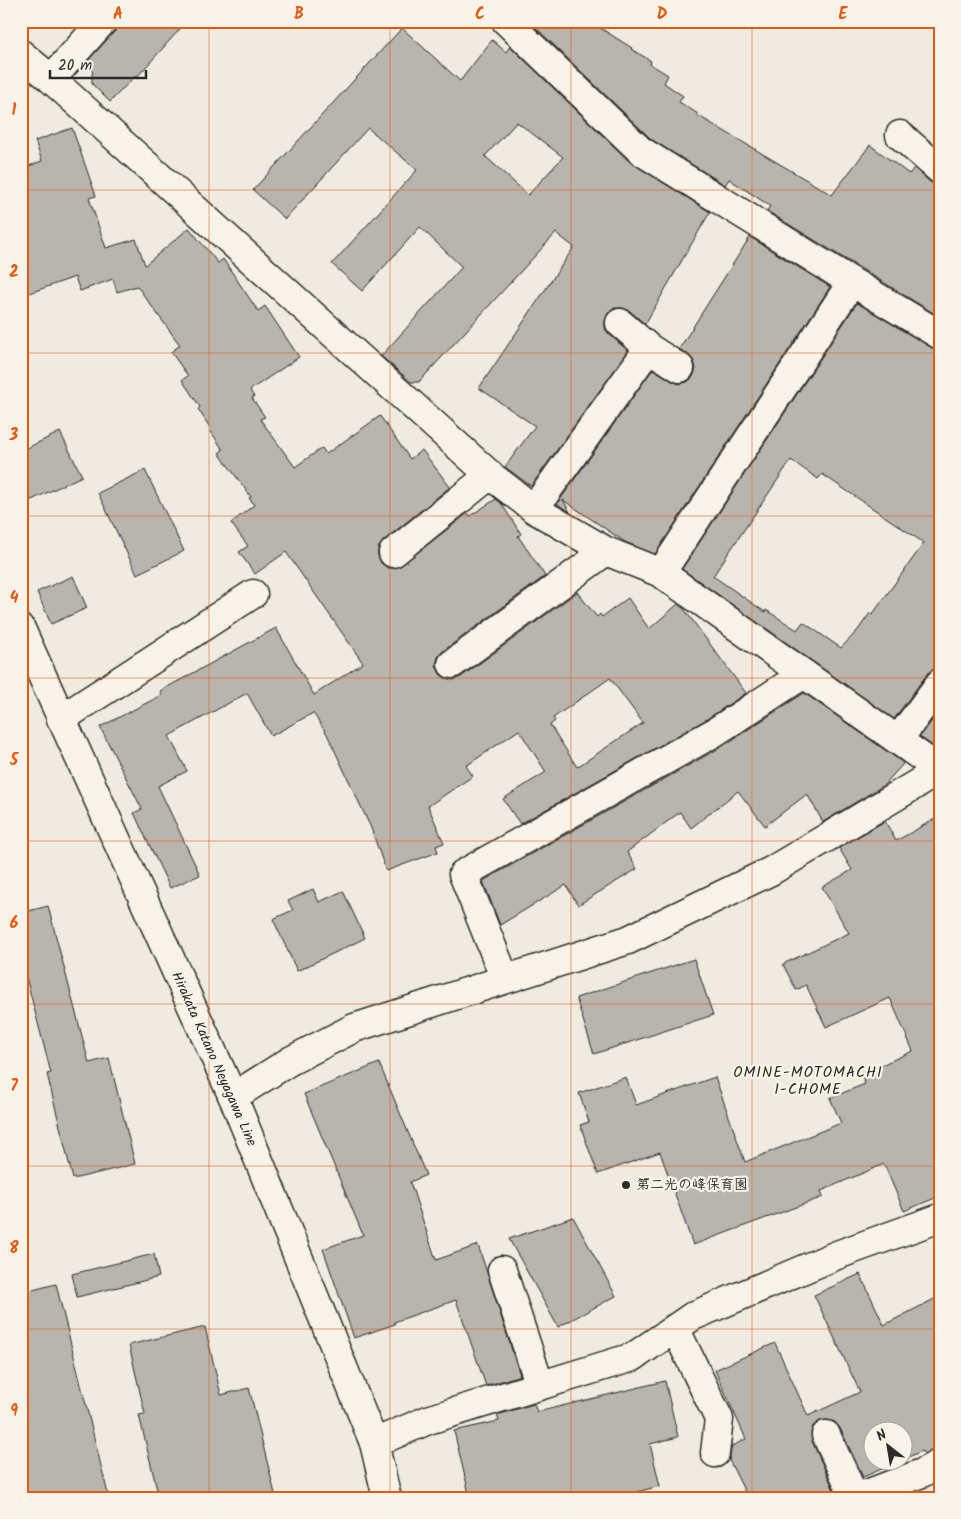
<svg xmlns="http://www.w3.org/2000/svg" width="961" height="1519" font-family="Kalam,'Klee One',sans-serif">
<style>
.building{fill:#b8b5ae;stroke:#2b2b2b;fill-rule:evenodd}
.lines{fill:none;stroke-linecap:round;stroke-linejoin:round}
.minor-casing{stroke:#2b2b2b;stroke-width:31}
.major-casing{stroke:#2b2b2b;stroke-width:31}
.minor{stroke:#f7f3e8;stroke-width:28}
.major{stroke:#f7f3e8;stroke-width:28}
.grid{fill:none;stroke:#e8590c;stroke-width:1;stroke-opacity:0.55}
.poi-dot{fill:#2b2b2b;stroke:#f7f3e8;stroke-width:2}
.labels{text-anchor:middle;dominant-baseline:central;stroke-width:4.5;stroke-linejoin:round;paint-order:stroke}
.street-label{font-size:14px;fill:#2b2b2b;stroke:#f7f3e8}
.poi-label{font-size:14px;font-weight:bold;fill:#2b2b2b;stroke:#f7f3e8;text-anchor:start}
.neighbourhood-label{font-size:15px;letter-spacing:1px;fill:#2b2b2b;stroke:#f7f3e8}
.neatline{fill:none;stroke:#e8590c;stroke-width:2}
.grid-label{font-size:16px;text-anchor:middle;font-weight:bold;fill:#e8590c}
</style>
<rect width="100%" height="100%" fill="#efebe0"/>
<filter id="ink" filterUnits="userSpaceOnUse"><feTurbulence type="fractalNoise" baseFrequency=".02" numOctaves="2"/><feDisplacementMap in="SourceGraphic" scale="10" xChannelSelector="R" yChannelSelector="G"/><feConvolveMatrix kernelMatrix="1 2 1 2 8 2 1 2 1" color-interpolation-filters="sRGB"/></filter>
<g filter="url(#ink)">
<path class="building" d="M 124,21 L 187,21 L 137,77 L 135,76 L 110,102 L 92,84 L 92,74 L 93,72 L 85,64 Z
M 529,21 L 589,21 L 632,48 L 631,49 L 651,61 L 650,64 L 668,75 L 664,83 L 683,96 L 679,102 L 698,114 L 697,115 L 832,195 L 870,145 L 909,174 L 914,168 L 930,182 L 940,185 L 940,317 L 767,211 L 770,206 L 729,179 L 725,185 L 651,139 Z
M 402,28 L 460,81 L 492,40 L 506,52 L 510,46 L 630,162 L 710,212 L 645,324 L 630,311 L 623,308 L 614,308 L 608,313 L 605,321 L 605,329 L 610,335 L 628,351 L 531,486 L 505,467 L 535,426 L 479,388 L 574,247 L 556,233 L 419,382 L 411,382 L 381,356 L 462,267 L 420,227 L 362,291 L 332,264 L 417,170 L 368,128 L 285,219 L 253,190 ZM 517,122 L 563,157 L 528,195 L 485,156 Z
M 72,128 L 96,196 L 89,198 L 106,248 L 136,239 L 145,265 L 189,228 L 218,263 L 223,259 L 258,311 L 265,306 L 299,357 L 250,390 L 254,397 L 252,398 L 265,417 L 260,419 L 295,467 L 322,448 L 326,454 L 380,416 L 410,459 L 422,450 L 450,487 L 383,541 L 378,548 L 378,555 L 381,563 L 388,568 L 395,568 L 402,565 L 468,513 L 470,516 L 496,499 L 501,503 L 521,534 L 518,536 L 545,576 L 443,651 L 438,657 L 436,665 L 440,674 L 445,678 L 453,680 L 461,677 L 577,592 L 597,617 L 600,614 L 602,617 L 628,598 L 649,629 L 678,604 L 684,609 L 746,693 L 707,719 L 520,824 L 503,799 L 546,772 L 519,730 L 466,766 L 473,776 L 428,806 L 444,843 L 436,846 L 438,852 L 386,871 L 371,828 L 327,734 L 313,713 L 271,736 L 247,693 L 169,736 L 187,771 L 158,786 L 200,875 L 170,888 L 134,813 L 142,809 L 100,727 L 162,695 L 160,691 L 276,628 L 314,695 L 363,663 L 286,552 L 255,574 L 239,552 L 248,546 L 231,523 L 254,505 L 249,498 L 251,497 L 219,453 L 223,450 L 210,430 L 211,429 L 198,409 L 200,407 L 182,380 L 188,376 L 171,352 L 180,345 L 137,286 L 117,292 L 113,279 L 80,291 L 75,277 L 21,296 L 21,169 L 42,161 L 35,141 ZM 610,678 L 643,723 L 577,767 L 550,725 L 555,721 L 553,718 Z
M 750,237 L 830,287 L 655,554 L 625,542 L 563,500 L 570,512 L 557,504 L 653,369 L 672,381 L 679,384 L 687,382 L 693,377 L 696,369 L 694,361 L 689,355 L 679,349 Z
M 857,303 L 932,348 L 940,351 L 940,668 L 933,669 L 927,674 L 894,719 L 682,569 ZM 791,460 L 818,479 L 822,474 L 924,543 L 872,615 L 870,613 L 858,630 L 841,648 L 803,622 L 797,630 L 766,610 L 765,612 L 713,576 Z
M 60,432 L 82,476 L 21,505 L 21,451 Z
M 145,470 L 184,551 L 137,574 L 98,493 Z
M 73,576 L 87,608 L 51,624 L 37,592 Z
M 804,693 L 902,762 L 903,764 L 884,785 L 823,822 L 807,794 L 765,826 L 738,791 L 691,828 L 680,812 L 627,852 L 637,869 L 578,905 L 566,885 L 500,925 L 483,881 L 723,746 Z
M 940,710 L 940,751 L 920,737 Z
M 940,816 L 940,1196 L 904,1211 L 884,1164 L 821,1191 L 823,1197 L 693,1245 L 660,1152 L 598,1174 L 580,1125 L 589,1122 L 579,1093 L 626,1077 L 636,1105 L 715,1077 L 745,1162 L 841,1123 L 830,1098 L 865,1084 L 861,1074 L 913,1051 L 890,998 L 826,1027 L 806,985 L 796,990 L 783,964 L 849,933 L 822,887 L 852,870 L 839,848 L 885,821 L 896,841 Z
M 313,889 L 319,902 L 343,891 L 365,938 L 297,971 L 273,919 L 293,910 L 288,901 Z
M 48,906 L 89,1063 L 109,1058 L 135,1164 L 73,1179 L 47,1074 L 51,1073 L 21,958 L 21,913 Z
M 694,959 L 713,1015 L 594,1054 L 576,998 Z
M 379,1063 L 426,1175 L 410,1182 L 436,1260 L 478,1245 L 520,1375 L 486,1386 L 456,1300 L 394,1322 L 395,1324 L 354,1338 L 323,1249 L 363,1235 L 304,1094 Z
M 573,1217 L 616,1296 L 558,1327 L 509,1239 Z
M 154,1254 L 159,1277 L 77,1297 L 72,1274 Z
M 860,1274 L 884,1325 L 940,1296 L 940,1447 L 932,1449 L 924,1454 L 922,1451 L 904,1459 L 904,1432 L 874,1432 L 874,1462 L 898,1462 L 863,1477 L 840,1428 L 835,1422 L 828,1420 L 820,1421 L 813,1426 L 811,1433 L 812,1441 L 834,1490 L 819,1498 L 748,1498 L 729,1460 L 732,1446 L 746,1439 L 715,1370 L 775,1343 L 808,1416 L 860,1392 L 814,1295 Z
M 56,1284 L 109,1498 L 21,1498 L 21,1293 Z
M 205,1327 L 221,1395 L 249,1388 L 276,1498 L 159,1498 L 139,1415 L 145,1414 L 129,1345 Z
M 665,1381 L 678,1437 L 650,1444 L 660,1486 L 613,1498 L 470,1498 L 454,1431 L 499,1421 L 497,1415 L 534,1404 L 537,1412 Z"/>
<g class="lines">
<defs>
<path id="minor" d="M 506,21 L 641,151 L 852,282 L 661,573
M 21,54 L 51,79 L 490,475 L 534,509 L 606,551 L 661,573 L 940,770
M 51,79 L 103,21
M 900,135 L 940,170
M 852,282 L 940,335
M 620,323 L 649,348 L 680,368
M 534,509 L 649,348
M 393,553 L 490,475
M 452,664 L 606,551
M 61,719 L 253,594
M 898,740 L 940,683
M 505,979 L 463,874 L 715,732 L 804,674
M 233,1097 L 290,1061 L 354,1028 L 628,940 L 771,871 L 940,770
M 502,1270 L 540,1386
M 675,1328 L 719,1419 L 715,1453
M 826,1435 L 855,1498
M 374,1443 L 428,1420 L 633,1357 L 693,1316 L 837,1255 L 940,1218
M 856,1498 L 922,1473 L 940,1463"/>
<path id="major" d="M 21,629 L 233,1097 L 374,1443 L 387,1498"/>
</defs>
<use href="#minor" class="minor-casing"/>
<use href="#major" class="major-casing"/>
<use href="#minor" class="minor"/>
<use href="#major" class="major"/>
</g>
</g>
<path class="grid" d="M 209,21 L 209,1498M 390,21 L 390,1498M 571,21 L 571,1498M 752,21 L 752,1498M 21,190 L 940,190M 21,353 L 940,353M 21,516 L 940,516M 21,678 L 940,678M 21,841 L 940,841M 21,1004 L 940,1004M 21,1166 L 940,1166M 21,1329 L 940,1329"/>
<circle class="poi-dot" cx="626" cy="1185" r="5"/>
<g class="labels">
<g class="street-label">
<text transform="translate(214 1059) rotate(66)">Hirakata Katano Neyagawa Line</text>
</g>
<g class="poi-label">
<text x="636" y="1185">第二光の峰保育園</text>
</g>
<g class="neighbourhood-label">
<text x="808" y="1073">OMINE-MOTOMACHI<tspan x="808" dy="17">1-CHOME</tspan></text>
</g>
</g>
<rect width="961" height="1519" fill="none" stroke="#f7f3e8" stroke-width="55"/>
<g transform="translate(888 1446) rotate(329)"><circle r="24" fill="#f7f3e8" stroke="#a5a39c"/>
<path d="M0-4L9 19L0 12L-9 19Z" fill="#2b2b2b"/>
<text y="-8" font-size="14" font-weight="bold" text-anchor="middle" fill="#2b2b2b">N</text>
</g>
<path d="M50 70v8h96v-8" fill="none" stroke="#2b2b2b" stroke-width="2.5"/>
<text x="58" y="70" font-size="15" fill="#2b2b2b" stroke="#f7f3e8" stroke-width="4" paint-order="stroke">20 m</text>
<rect x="28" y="28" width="906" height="1464" class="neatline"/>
<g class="grid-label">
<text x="118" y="19">A</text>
<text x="299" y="19">B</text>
<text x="480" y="19">C</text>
<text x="662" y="19">D</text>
<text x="843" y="19">E</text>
<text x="14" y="115">1</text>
<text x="14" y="277">2</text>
<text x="14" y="440">3</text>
<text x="14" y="603">4</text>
<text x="14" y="765">5</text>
<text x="14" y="928">6</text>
<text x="14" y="1091">7</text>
<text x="14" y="1253">8</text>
<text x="14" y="1416">9</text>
</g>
</svg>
